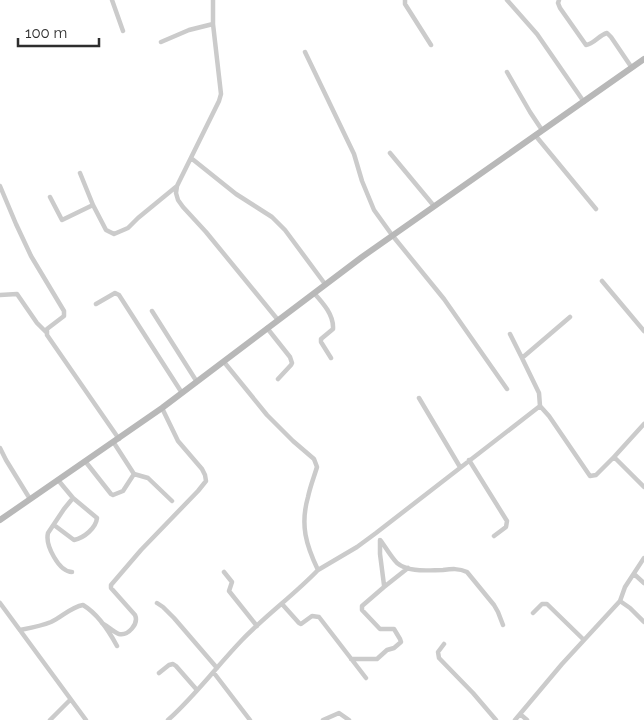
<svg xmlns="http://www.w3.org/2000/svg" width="644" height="720" font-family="Raleway,sans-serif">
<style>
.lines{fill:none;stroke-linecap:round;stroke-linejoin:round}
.minor{stroke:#cbcbcb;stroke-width:4.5}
.secondary{stroke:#b8b8b8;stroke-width:6}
</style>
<rect width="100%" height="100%" fill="#fff"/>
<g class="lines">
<path class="minor" d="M 112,0 L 123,31
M 213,0 L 213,24 L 221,94 L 219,101 L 177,186 L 176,193 L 178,200 L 183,207 L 206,232 L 278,320
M 405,0 L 405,4 L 431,45
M 507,0 L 537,34 L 584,102
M 559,0 L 558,3 L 560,8 L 586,45 C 594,44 599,35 607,33 L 611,37 L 632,68
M 161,42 L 189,30 L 213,24
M 305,52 L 354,154 L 362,181 L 374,210 L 392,235 L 444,299 L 507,389
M 507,72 L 530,112 L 542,130
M 535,135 L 596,209
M 390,153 L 434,206
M 191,158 L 236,194 L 272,217 L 285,230 L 325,284
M 80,173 L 93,205
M 0,186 L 16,224 L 31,256 L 64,311 L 64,316 L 47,329 L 47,335 L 119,439
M 50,197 L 62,220 L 93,205 L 106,230 L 114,234 L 128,228 L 138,218 L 177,186
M 602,281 L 644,331
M 314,293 C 323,303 334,315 333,329 L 321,339 L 321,342 L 331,358
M 0,295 L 17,294 L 37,323 L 46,332
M 96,304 L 115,293 L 119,295 L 182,393
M 152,311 L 197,382
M 267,328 L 290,357 L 292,363 L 291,365 L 278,379
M 510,334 L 522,358
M 419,398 L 460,467
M 540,406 L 539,393 L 522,358 L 570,317
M 114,443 L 134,474 L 148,478 L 172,501
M 0,448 L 6,460 L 30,499
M 614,457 L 644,424
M 469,460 L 507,521 L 506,527 L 494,536
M 85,461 L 111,494 L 113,495 L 123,491 L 134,474
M 58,480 L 73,498 L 64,509 L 48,533 C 45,545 59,572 72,572
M 54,525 L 74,540 C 84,538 96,528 97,518 L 73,498
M 381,541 C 386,548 391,557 397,563 C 409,573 429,570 443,570 C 451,569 459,568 467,572 L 494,605 L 498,612 L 503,625
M 318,570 L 357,547 L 376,533 L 540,406 L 549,416 L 590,476 L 596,475 L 614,457 L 644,487
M 224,572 L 232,582 L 229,591 L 257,626
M 634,574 L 644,583
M 384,587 L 408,568
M 620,601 L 625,587 L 644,558
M 0,603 L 86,720
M 157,603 L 163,607 L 174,618 L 217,668
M 282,604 L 299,623 L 301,624 L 312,616 L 319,617 L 366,678
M 533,613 L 542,604 L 547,604 L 584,640
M 102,623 C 106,625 115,633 119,634 C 128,636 139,624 135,615 L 111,588 L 111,585 L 141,550 L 198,491 L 206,481 L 205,475 L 202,469 L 178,441 L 162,408
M 20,630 C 30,628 41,626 51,622 C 62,617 71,607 83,605 C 98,614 109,631 117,646
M 444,644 L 438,652 L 439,658 L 473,693 L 496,720
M 351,659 L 377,659 L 387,650 L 394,648 L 401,642 L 400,639 L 394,629 L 380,629 L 362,610 L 362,606 L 384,587 L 384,585 L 380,554 L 380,540
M 159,673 L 169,665 L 173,664 L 176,666 L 197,690
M 214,673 L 250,720
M 520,714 L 527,720
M 50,720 L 70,700
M 168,720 C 195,696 217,666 242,640 C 266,615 294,595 318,570 C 306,545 300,525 308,497 C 310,487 314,477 317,467 L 314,459 L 293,441 L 267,415 L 224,362
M 323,720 L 339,713 L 349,720
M 515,720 L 562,664 L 620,601 L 630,608 L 644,622"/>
<path class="secondary" d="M 0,520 L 162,408 L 362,257 L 644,59"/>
</g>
<path d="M18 38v8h81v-8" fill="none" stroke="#2e2e2e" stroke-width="2.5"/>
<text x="25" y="38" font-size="15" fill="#2e2e2e" stroke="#ffffff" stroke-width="4" paint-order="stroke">100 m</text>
</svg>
